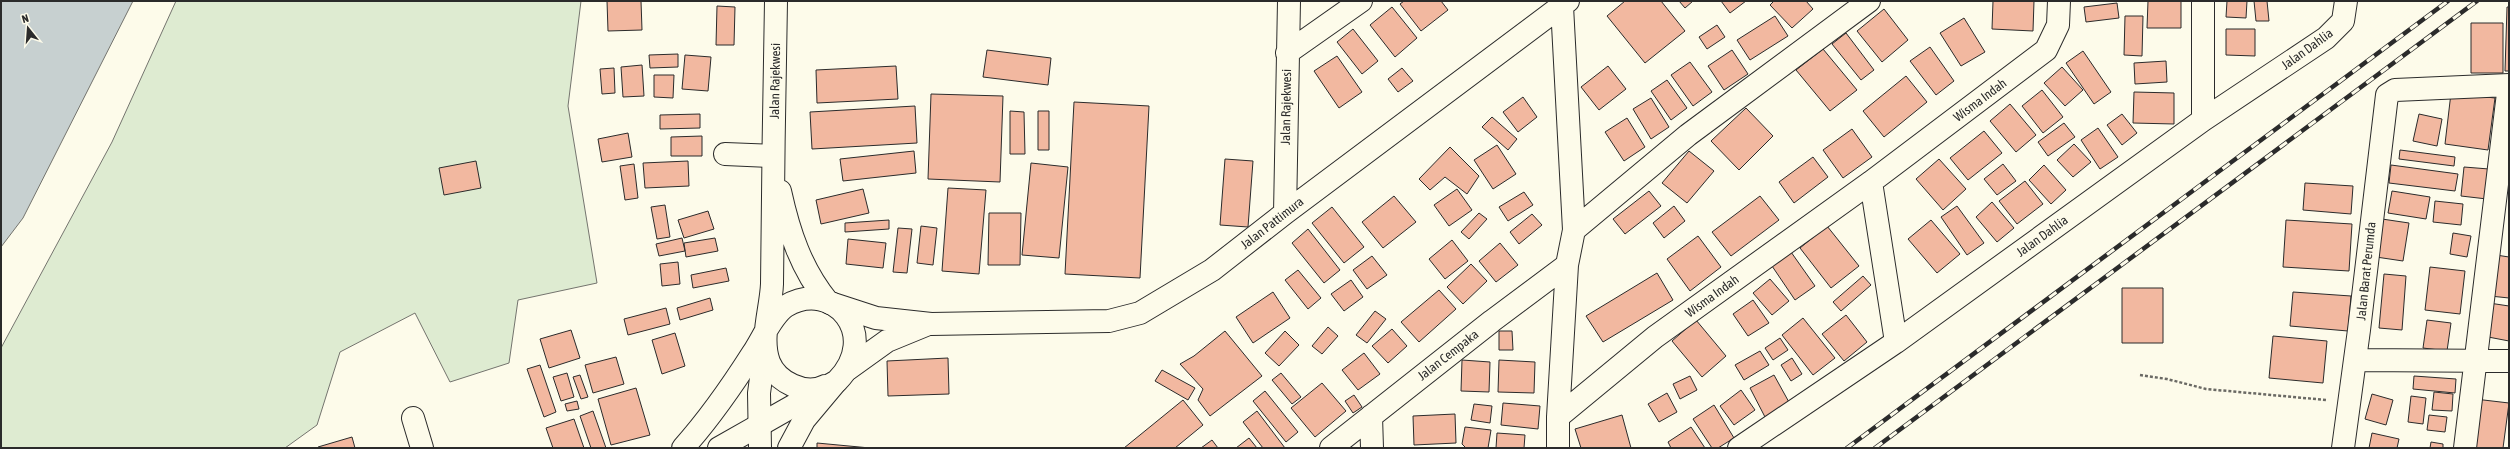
<svg xmlns="http://www.w3.org/2000/svg" width="2510" height="449" font-family="'Asap Condensed',sans-serif">
<style>
.green{fill:#deebd1;stroke:#74746e}
.water{fill:#c7d0d0;stroke:#74746e}
.building{fill:#f2b8a0;stroke:#2b2b2b}
.lines{fill:none;stroke-linecap:round;stroke-linejoin:round}
.minor-casing{stroke:#2b2b2b;stroke-width:24}
.major-casing{stroke:#2b2b2b;stroke-width:24}
.highway-casing{stroke:#2b2b2b;stroke-width:24}
.path{stroke:#6a6964;stroke-width:2.5;stroke-dasharray:3 2;stroke-linecap:butt}
.minor{stroke:#fdfbea;stroke-width:22}
.major{stroke:#fdfbea;stroke-width:22}
.highway{stroke:#fdfbea;stroke-width:22}
.rail-casing{stroke:#2b2b2b;stroke-width:4.5}
.rail{stroke:#fdfbea;stroke-width:3;stroke-dasharray:9;stroke-linecap:butt}
.labels{text-anchor:middle;dominant-baseline:central;stroke-width:3;stroke-linejoin:round;paint-order:stroke}
.street-label{font-size:13px;fill:#2b2b2b;stroke:#fdfbea}
</style>
<rect width="100%" height="100%" fill="#fdfbea"/>
<path class="green" d="M 176,1 L 581,1 L 568,106 L 597,283 L 518,300 L 509,363 L 450,382 L 415,313 L 340,352 L 317,425 L 285,448 L 1,448 L 1,348 L 112,142 Z"/>
<path class="water" d="M 1,1 L 133,1 L 23,218 L 1,247 Z"/>
<path class="building" d="M 607,1 L 641,1 L 642,30 L 608,31 Z
M 1404,1 L 1441,1 L 1448,10 L 1421,31 L 1400,4 Z
M 1625,1 L 1661,1 L 1685,31 L 1645,63 L 1607,16 Z
M 1679,1 L 1693,1 L 1685,8 Z
M 1721,1 L 1746,1 L 1730,13 Z
M 1774,1 L 1806,1 L 1813,9 L 1792,28 L 1770,5 Z
M 1993,1 L 2034,1 L 2033,31 L 1992,29 Z
M 2148,1 L 2181,1 L 2181,28 L 2147,28 Z
M 2227,1 L 2247,1 L 2246,18 L 2226,17 Z
M 2254,1 L 2267,1 L 2269,21 L 2256,21 Z
M 2117,3 L 2119,18 L 2086,22 L 2084,7 Z
M 717,6 L 735,7 L 734,45 L 716,45 Z
M 1392,7 L 1417,38 L 1395,57 L 1370,25 Z
M 2507,7 L 2509,7 L 2509,71 L 2505,71 Z
M 1884,9 L 1908,40 L 1882,62 L 1857,31 Z
M 1775,16 L 1788,36 L 1750,60 L 1737,40 Z
M 2125,16 L 2143,16 L 2142,56 L 2124,55 Z
M 1964,18 L 1985,52 L 1961,66 L 1940,33 Z
M 2471,23 L 2503,23 L 2503,73 L 2471,73 Z
M 1717,25 L 1725,37 L 1707,49 L 1699,37 Z
M 1353,29 L 1378,61 L 1362,74 L 1337,42 Z
M 2226,29 L 2255,29 L 2255,56 L 2226,55 Z
M 1846,33 L 1874,70 L 1861,80 L 1832,44 Z
M 1930,47 L 1954,81 L 1936,95 L 1910,61 Z
M 1823,49 L 1857,90 L 1830,111 L 1796,70 Z
M 987,50 L 1051,58 L 1048,85 L 983,77 Z
M 1732,50 L 1748,74 L 1724,90 L 1708,66 Z
M 2083,51 L 2111,92 L 2094,104 L 2066,63 Z
M 678,54 L 678,67 L 650,68 L 649,55 Z
M 685,55 L 711,57 L 708,91 L 682,89 Z
M 1337,56 L 1362,92 L 1339,108 L 1314,71 Z
M 2166,61 L 2167,82 L 2135,84 L 2134,63 Z
M 1690,62 L 1712,92 L 1693,106 L 1671,75 Z
M 642,65 L 644,96 L 623,97 L 621,67 Z
M 896,66 L 898,99 L 817,103 L 816,70 Z
M 1608,66 L 1626,89 L 1599,110 L 1581,87 Z
M 2062,67 L 2083,90 L 2065,106 L 2044,83 Z
M 614,68 L 615,93 L 602,94 L 600,69 Z
M 1402,68 L 1413,81 L 1398,92 L 1388,79 Z
M 654,75 L 674,75 L 673,98 L 654,97 Z
M 1906,76 L 1927,102 L 1884,137 L 1863,111 Z
M 1667,80 L 1687,108 L 1671,120 L 1651,91 Z
M 2042,90 L 2063,117 L 2043,133 L 2022,106 Z
M 2134,92 L 2174,93 L 2174,124 L 2133,123 Z
M 2451,93 L 2495,98 L 2488,150 L 2445,144 Z
M 931,94 L 1003,96 L 1000,182 L 928,179 Z
M 1523,97 L 1537,117 L 1518,132 L 1503,112 Z
M 1651,98 L 1669,127 L 1651,139 L 1633,109 Z
M 1074,102 L 1149,106 L 1140,278 L 1065,274 Z
M 2010,104 L 2036,135 L 2016,152 L 1990,121 Z
M 915,106 L 917,143 L 812,149 L 810,112 Z
M 1746,108 L 1773,136 L 1739,170 L 1711,141 Z
M 1010,111 L 1024,112 L 1025,154 L 1010,154 Z
M 1038,111 L 1049,111 L 1049,150 L 1038,150 Z
M 700,114 L 700,128 L 660,129 L 660,115 Z
M 2122,114 L 2137,133 L 2122,145 L 2107,125 Z
M 2419,114 L 2442,119 L 2437,146 L 2413,141 Z
M 1492,117 L 1517,139 L 1508,150 L 1482,127 Z
M 1627,118 L 1645,147 L 1624,161 L 1605,132 Z
M 2064,123 L 2075,137 L 2048,156 L 2038,142 Z
M 2098,128 L 2118,157 L 2100,169 L 2081,140 Z
M 1852,129 L 1872,157 L 1843,178 L 1823,150 Z
M 1984,131 L 2002,153 L 1968,180 L 1950,158 Z
M 628,133 L 632,157 L 602,162 L 598,139 Z
M 702,136 L 702,156 L 671,156 L 671,137 Z
M 2074,144 L 2091,162 L 2073,177 L 2057,160 Z
M 1497,145 L 1516,174 L 1493,189 L 1474,160 Z
M 1450,147 L 1479,176 L 1467,194 L 1445,177 L 1430,190 L 1419,179 Z
M 2400,150 L 2455,157 L 2454,166 L 2399,159 Z
M 914,151 L 916,173 L 843,181 L 840,159 Z
M 1689,151 L 1714,171 L 1687,203 L 1662,183 Z
M 1813,157 L 1828,177 L 1794,203 L 1779,182 Z
M 1225,159 L 1253,161 L 1248,227 L 1220,225 Z
M 1939,159 L 1966,189 L 1943,210 L 1916,179 Z
M 476,161 L 481,188 L 444,195 L 439,168 Z
M 688,161 L 689,186 L 645,188 L 643,163 Z
M 1031,163 L 1068,167 L 1059,258 L 1022,255 Z
M 634,164 L 638,198 L 625,200 L 620,166 Z
M 2003,164 L 2016,181 L 1997,195 L 1984,179 Z
M 2044,165 L 2066,190 L 2051,204 L 2029,180 Z
M 2391,165 L 2458,174 L 2455,191 L 2389,183 Z
M 2464,167 L 2489,169 L 2487,199 L 2461,196 Z
M 2025,181 L 2043,204 L 2017,224 L 1999,201 Z
M 2305,183 L 2353,186 L 2351,214 L 2303,210 Z
M 948,188 L 986,190 L 979,274 L 942,271 Z
M 863,189 L 869,213 L 821,224 L 816,200 Z
M 1457,189 L 1472,210 L 1449,226 L 1434,205 Z
M 1649,191 L 1661,206 L 1625,234 L 1613,219 Z
M 2392,191 L 2430,197 L 2426,219 L 2388,213 Z
M 1524,192 L 1533,205 L 1508,221 L 1499,207 Z
M 1394,196 L 1416,222 L 1383,248 L 1362,222 Z
M 1760,196 L 1779,220 L 1731,256 L 1712,232 Z
M 2435,201 L 2463,204 L 2461,225 L 2433,222 Z
M 1992,202 L 2014,228 L 1997,242 L 1976,217 Z
M 665,205 L 670,237 L 657,239 L 651,207 Z
M 1674,206 L 1685,221 L 1664,238 L 1653,223 Z
M 1957,206 L 1984,243 L 1967,255 L 1941,217 Z
M 1332,207 L 1364,247 L 1344,263 L 1312,223 Z
M 708,211 L 714,229 L 684,238 L 678,220 Z
M 989,213 L 1021,213 L 1020,265 L 988,265 Z
M 1479,213 L 1487,219 L 1469,239 L 1461,232 Z
M 1532,214 L 1542,225 L 1519,244 L 1510,232 Z
M 2382,219 L 2409,223 L 2403,261 L 2376,257 Z
M 889,220 L 889,229 L 845,232 L 845,223 Z
M 1931,220 L 1960,254 L 1937,273 L 1908,239 Z
M 2286,220 L 2352,224 L 2349,271 L 2283,267 Z
M 921,226 L 937,228 L 933,265 L 917,263 Z
M 1827,226 L 1859,266 L 1831,288 L 1800,248 Z
M 898,228 L 912,229 L 907,273 L 893,272 Z
M 1308,229 L 1340,270 L 1324,283 L 1292,243 Z
M 2453,233 L 2471,236 L 2467,257 L 2450,254 Z
M 1698,236 L 1721,267 L 1690,291 L 1667,259 Z
M 682,238 L 685,251 L 659,256 L 656,244 Z
M 715,238 L 718,251 L 686,257 L 684,243 Z
M 848,239 L 886,243 L 883,268 L 846,264 Z
M 1452,240 L 1468,261 L 1445,279 L 1429,259 Z
M 1500,243 L 1518,265 L 1496,282 L 1479,261 Z
M 1791,252 L 1815,286 L 1795,300 L 1772,266 Z
M 2496,255 L 2509,257 L 2509,298 L 2490,296 Z
M 1372,256 L 1387,275 L 1367,289 L 1353,270 Z
M 678,262 L 680,284 L 662,286 L 660,264 Z
M 1471,264 L 1487,281 L 1463,304 L 1447,287 Z
M 2430,267 L 2465,271 L 2460,314 L 2425,310 Z
M 726,268 L 729,281 L 693,288 L 691,275 Z
M 1298,270 L 1321,298 L 1308,309 L 1285,280 Z
M 1657,273 L 1673,300 L 1603,342 L 1586,316 Z
M 2384,274 L 2406,276 L 2402,330 L 2379,328 Z
M 1863,276 L 1871,285 L 1841,311 L 1833,302 Z
M 1770,279 L 1789,301 L 1772,315 L 1753,293 Z
M 1351,280 L 1363,297 L 1344,311 L 1331,294 Z
M 2122,288 L 2163,288 L 2163,343 L 2122,343 Z
M 1439,290 L 1456,309 L 1419,342 L 1401,322 Z
M 1273,292 L 1290,318 L 1253,343 L 1236,317 Z
M 2293,292 L 2351,296 L 2348,331 L 2290,326 Z
M 710,298 L 713,310 L 680,320 L 677,308 Z
M 1753,300 L 1769,323 L 1748,336 L 1733,314 Z
M 2489,303 L 2509,306 L 2509,341 L 2483,336 Z
M 666,308 L 670,324 L 628,335 L 624,319 Z
M 1375,311 L 1386,319 L 1367,343 L 1356,335 Z
M 1846,315 L 1867,342 L 1844,361 L 1822,334 Z
M 1803,318 L 1835,358 L 1813,375 L 1782,335 Z
M 1696,320 L 1726,356 L 1702,377 L 1672,341 Z
M 2427,320 L 2451,323 L 2447,351 L 2423,348 Z
M 1328,327 L 1338,336 L 1322,354 L 1312,346 Z
M 1392,329 L 1407,346 L 1388,363 L 1372,346 Z
M 571,330 L 580,358 L 549,368 L 540,339 Z
M 1225,331 L 1262,376 L 1210,416 L 1198,400 L 1203,389 L 1180,364 L 1194,356 Z
M 1285,331 L 1299,345 L 1279,366 L 1265,353 Z
M 1499,331 L 1512,331 L 1513,350 L 1499,350 Z
M 675,333 L 685,366 L 662,374 L 652,340 Z
M 2273,336 L 2327,341 L 2323,383 L 2269,378 Z
M 1780,338 L 1788,350 L 1773,360 L 1765,348 Z
M 1760,351 L 1769,365 L 1744,380 L 1735,365 Z
M 1364,353 L 1380,374 L 1358,390 L 1342,370 Z
M 616,357 L 624,384 L 593,393 L 585,365 Z
M 948,358 L 949,394 L 888,396 L 887,361 Z
M 1792,358 L 1802,374 L 1791,381 L 1781,365 Z
M 1462,360 L 1490,362 L 1489,392 L 1461,391 Z
M 1499,360 L 1535,362 L 1534,393 L 1498,392 Z
M 540,365 L 556,412 L 544,417 L 527,369 Z
M 1162,370 L 1195,388 L 1188,400 L 1155,381 Z
M 567,373 L 574,397 L 561,401 L 553,377 Z
M 1281,373 L 1301,397 L 1292,404 L 1272,380 Z
M 580,375 L 588,397 L 581,399 L 573,377 Z
M 1774,375 L 1790,404 L 1765,417 L 1750,388 Z
M 1690,376 L 1697,390 L 1680,399 L 1673,384 Z
M 2414,376 L 2456,379 L 2455,393 L 2413,389 Z
M 1322,383 L 1346,411 L 1315,437 L 1291,408 Z
M 636,388 L 650,435 L 611,445 L 598,399 Z
M 1741,390 L 1755,410 L 1734,425 L 1720,406 Z
M 1265,391 L 1298,432 L 1286,442 L 1253,401 Z
M 2434,392 L 2453,394 L 2452,411 L 2432,410 Z
M 1667,393 L 1677,412 L 1659,422 L 1648,404 Z
M 2372,394 L 2393,400 L 2386,425 L 2365,419 Z
M 1354,395 L 1362,407 L 1353,413 L 1345,401 Z
M 2411,396 L 2426,398 L 2423,424 L 2408,422 Z
M 2475,399 L 2509,403 L 2503,448 L 2469,448 Z
M 1183,400 L 1203,425 L 1175,448 L 1124,448 Z
M 577,401 L 579,409 L 567,411 L 565,404 Z
M 1503,403 L 1540,406 L 1538,429 L 1501,425 Z
M 1474,404 L 1492,406 L 1490,423 L 1471,420 Z
M 1714,405 L 1734,438 L 1718,448 L 1712,448 L 1693,419 Z
M 593,411 L 606,448 L 591,448 L 580,416 Z
M 1257,411 L 1285,448 L 1263,448 L 1243,422 Z
M 1455,414 L 1456,443 L 1414,445 L 1413,416 Z
M 1622,415 L 1631,448 L 1581,448 L 1575,429 Z
M 2429,415 L 2447,417 L 2445,432 L 2427,430 Z
M 574,419 L 584,448 L 553,448 L 546,428 Z
M 1465,427 L 1491,430 L 1488,448 L 1466,448 L 1462,444 Z
M 1691,427 L 1705,448 L 1671,448 L 1668,442 Z
M 1497,433 L 1525,435 L 1524,448 L 1496,448 Z
M 2372,433 L 2399,439 L 2397,448 L 2369,448 Z
M 352,437 L 355,448 L 319,448 L 318,447 Z
M 1249,438 L 1257,448 L 1236,448 Z
M 1212,440 L 1218,448 L 1201,448 Z
M 2431,442 L 2443,444 L 2443,448 L 2430,448 Z
M 817,443 L 870,448 L 817,448 Z"/>
<g class="lines">
<defs>
<path id="minor" d="M 1869,1 L 1688,135 L 1574,230 L 1567,265 L 1558,417 L 1655,337 L 1871,182 L 2046,50 L 2058,25 L 2059,1
M 2203,1 L 2203,120
M 1562,6 L 1574,230
M 1287,53 L 1361,1
M 725,154 L 773,156
M 1871,182 L 1896,342
M 1285,213 L 1289,1
M 830,303 L 876,318 L 931,324 L 1109,321 L 1140,313 L 1212,270 L 1285,213 L 1568,1
M 2355,360 L 2509,361
M 848,369 L 887,341 L 926,325
M 1371,416 L 1372,448
M 1558,417 L 1558,448
M 413,418 L 422,448
M 1331,448 L 1492,321 L 1567,265
M 1739,448 L 1896,342 L 2203,120 L 2326,38 L 2343,21 L 2346,1
M 2343,448 L 2359,330 L 2387,95 L 2395,90 L 2509,85 L 2465,448"/>
<path id="major" d="M 760,448 L 759,393 L 765,348
M 789,448 L 804,420 L 835,383"/>
<path id="highway" d="M 776,1 C 774,95 773,190 772,284 C 771,309 760,338 769,362 C 777,382 805,396 825,386
M 780,191 C 789,232 801,269 828,302
M 683,448 C 710,418 732,386 753,353 C 763,338 772,315 786,306 C 833,278 882,335 837,381 L 719,448"/>
</defs>
<use href="#minor" class="minor-casing"/>
<use href="#major" class="major-casing"/>
<use href="#highway" class="highway-casing"/>
<path class="path" d="M 2140,375 L 2167,379 L 2206,389 L 2326,400"/>
<use href="#minor" class="minor"/>
<use href="#major" class="major"/>
<use href="#highway" class="highway"/>
<defs>
<path id="rail" d="M 1847,448 L 2448,1
M 1875,448 L 2477,1"/>
</defs>
<use href="#rail" class="rail-casing"/>
<use href="#rail" class="rail"/>
</g>
<g class="labels">
<g class="street-label">
<text transform="translate(2307 49) rotate(-36)">Jalan Dahlia</text>
<text transform="translate(775 81) rotate(-89)">Jalan Rajekwesi</text>
<text transform="translate(1980 100) rotate(-37)">Wisma Indah</text>
<text transform="translate(1286 107) rotate(-89)">Jalan Rajekwesi</text>
<text transform="translate(1272 223) rotate(-38)">Jalan Pattimura</text>
<text transform="translate(2042 236) rotate(-36)">Jalan Dahlia</text>
<text transform="translate(2366 271) rotate(-84)">Jalan Barat Perumda</text>
<text transform="translate(1712 296) rotate(-36)">Wisma Indah</text>
<text transform="translate(1448 355) rotate(-38)">Jalan Cempaka</text>
</g>
</g>
<rect width="2510" height="449" fill="none" stroke="#2b2b2b" stroke-width="4"/>
<g transform="translate(28 28) rotate(343)" stroke="#fdfbea" stroke-width="3" paint-order="stroke">
<path d="M0-3L7 15L0 10L-7 15Z" fill="#2b2b2b"/>
<text y="-6" font-size="11" font-weight="bold" text-anchor="middle" fill="#2b2b2b">N</text>
</g>
</svg>
